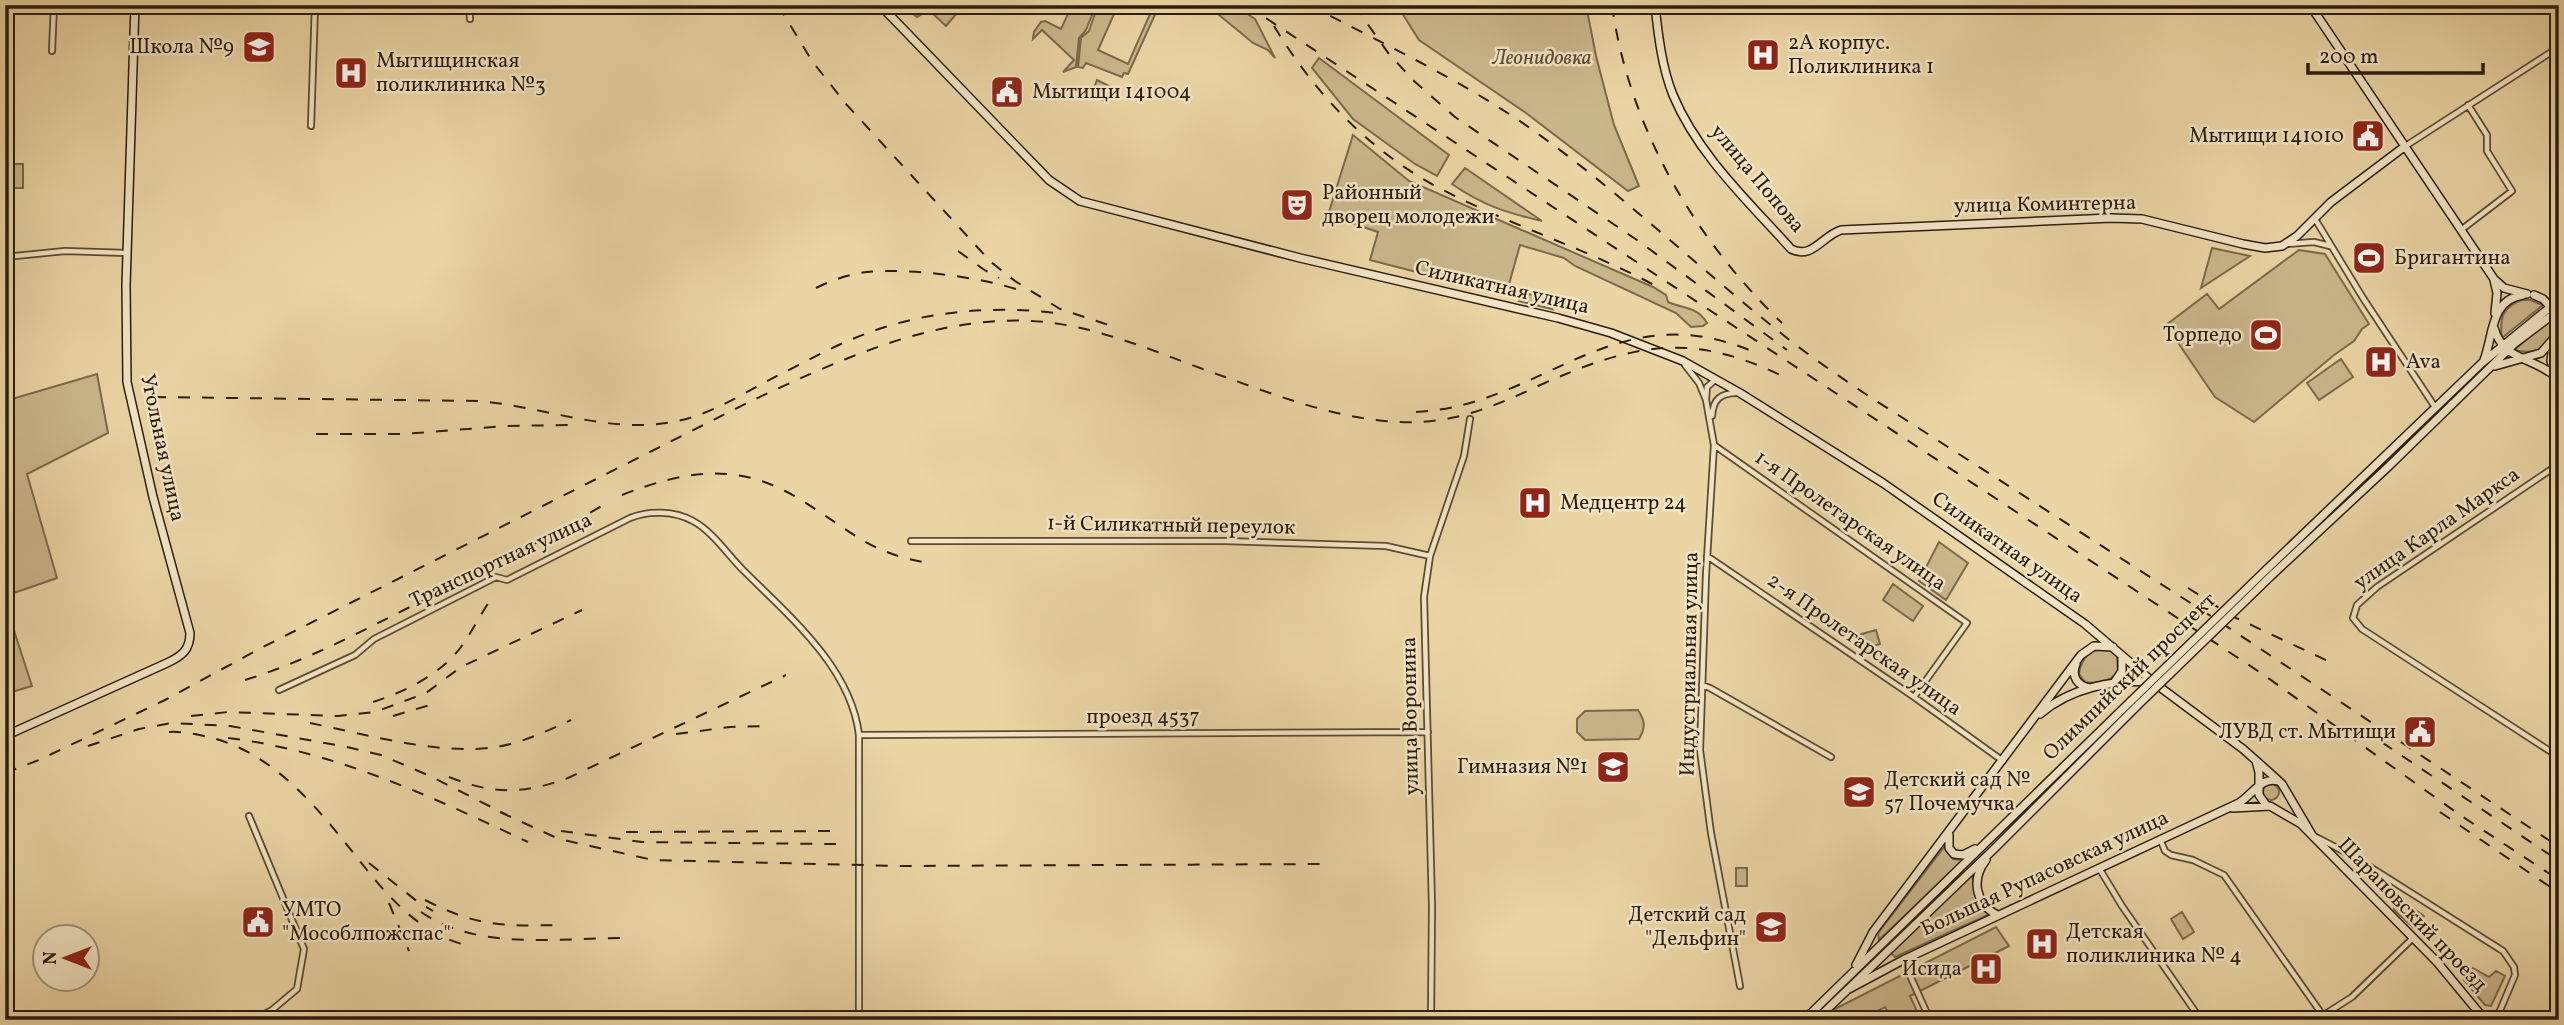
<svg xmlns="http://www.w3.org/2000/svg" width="2564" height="1025" font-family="Vollkorn,serif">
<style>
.green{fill:#cab68b;stroke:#7a6a4c;stroke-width:2}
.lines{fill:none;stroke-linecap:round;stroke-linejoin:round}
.street-casing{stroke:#5a4b34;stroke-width:8}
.secondary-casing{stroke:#2a1d0e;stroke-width:10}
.street{stroke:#f2e4c4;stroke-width:4.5}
.secondary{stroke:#f2e4c4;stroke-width:7}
.rail{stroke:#2a1d0e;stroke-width:2;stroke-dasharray:12 12;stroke-linecap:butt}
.secondary-bridge-casing{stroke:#2a1d0e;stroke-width:10;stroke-linecap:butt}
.secondary-bridge{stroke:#f2e4c4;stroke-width:7}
.labels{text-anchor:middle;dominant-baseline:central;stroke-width:5;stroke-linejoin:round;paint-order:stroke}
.poi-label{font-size:21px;fill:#2a1d0e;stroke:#f2e4c4;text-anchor:start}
.park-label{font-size:21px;font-style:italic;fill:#5a4b34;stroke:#f2e4c4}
.street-label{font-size:21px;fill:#2a1d0e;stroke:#f2e4c4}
</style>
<rect width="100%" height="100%" fill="#ebd5a5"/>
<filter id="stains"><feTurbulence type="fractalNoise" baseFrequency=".00286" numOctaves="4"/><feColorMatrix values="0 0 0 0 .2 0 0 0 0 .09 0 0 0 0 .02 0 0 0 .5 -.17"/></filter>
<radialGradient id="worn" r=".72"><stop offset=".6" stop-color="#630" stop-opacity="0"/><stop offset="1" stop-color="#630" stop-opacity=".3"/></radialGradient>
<path class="green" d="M 891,5 L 964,5 L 946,26 L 929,10 L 917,17 L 905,8 L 897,11 Z
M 1072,5 L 1096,5 L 1086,30 L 1079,38 L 1076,67 L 1063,72 L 1074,60 L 1042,30 L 1033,39 L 1034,32 L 1041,22 L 1045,21 L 1061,29 Z
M 1098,5 L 1118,5 L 1098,50 L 1128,64 L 1154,5 L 1164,5 L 1158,8 L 1128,74 L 1124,73 L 1122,77 L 1086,63 L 1083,68 L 1078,67 L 1081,38 L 1089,31 Z
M 1207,5 L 1234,5 L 1255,19 L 1275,58 L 1268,50 L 1253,43 Z
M 1397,5 L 1586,5 L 1596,56 L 1614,125 L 1639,186 L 1628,191 L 1526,113 L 1419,40 Z
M 1319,58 L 1449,155 L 1437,176 L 1415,164 L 1353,119 L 1312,68 Z
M 1097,80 L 1111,87 L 1106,102 L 1092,93 Z
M 1353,135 L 1409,181 L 1653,287 L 1666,295 L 1668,302 C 1683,309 1697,306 1707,323 L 1703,326 L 1691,327 L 1676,313 L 1575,266 L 1564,258 L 1520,245 L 1506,295 L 1370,260 L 1378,232 L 1328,215 Z
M 6,164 L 23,164 L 23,188 L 6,188 Z
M 1465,168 L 1542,221 C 1507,213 1482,205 1452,184 Z
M 2212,248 L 2250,256 L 2201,288 Z
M 2299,250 L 2325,254 L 2369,324 L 2362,329 L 2354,341 L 2334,355 L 2254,422 L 2215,397 L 2166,325 L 2207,294 L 2219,309 Z
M 1524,293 L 1543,297 L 1552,309 L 1519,301 Z
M 2522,300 L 2530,300 L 2543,305 L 2502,338 C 2499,319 2503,306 2522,300 Z
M 2552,318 C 2554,345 2539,356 2514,350 Z
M 2341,359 L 2353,377 L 2319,400 L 2307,383 Z
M 97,374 L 108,433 L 27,474 L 57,578 L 5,596 L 5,401 Z
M 1939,542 L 1968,563 L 1946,600 L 1919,581 Z
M 1893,584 L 1923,606 L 1913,621 L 1883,600 Z
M 5,603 L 32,686 L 5,694 Z
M 1876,630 L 1880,644 L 1862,649 L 1858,635 Z
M 2104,648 L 2112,651 L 2117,656 L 2118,672 C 2111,681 2096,684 2085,682 L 2079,674 C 2081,659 2089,650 2104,648 Z
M 1638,710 C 1645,721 1646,727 1639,739 L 1585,740 L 1577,732 L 1577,719 L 1585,711 Z
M2263 792a8 8 0 1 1 16 0a8 8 0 1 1-16 0Z
M 1945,846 L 1953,859 L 1963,860 L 1879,940 L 1878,933 Z
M 1736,868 L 1747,868 L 1747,886 L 1736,886 Z
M 1972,874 L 1976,898 L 1990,914 L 1895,957 L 1891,953 Z
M 2399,898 L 2424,916 L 2413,927 L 2394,910 L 2394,902 Z
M 2182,912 L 2194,932 L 2183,939 L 2171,919 Z
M 1996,927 L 2009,946 L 1910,996 L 1921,1020 L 1892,1020 L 1885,1007 L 1861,1020 L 1836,1020 L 1831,1011 Z
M 2473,968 L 2489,977 L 2496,971 L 2505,976 L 2491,1006 L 2485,1005 L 2464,980 Z"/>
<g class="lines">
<defs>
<path id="street" d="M 469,5 L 470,19
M 52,51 L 54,5
M 311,126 L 315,5
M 2404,147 L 2559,47
M 2315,219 L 2363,298 L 2435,407
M 2461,230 L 2512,191 L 2487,151 L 2487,135 L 2468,105
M 2287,244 L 2314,242 L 2330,246
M 5,257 L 65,251 L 127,253
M 5,266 L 6,257
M 1685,365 L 1699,383 L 1706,400 L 1714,445 L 1706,575 L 1700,750 L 1711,833 L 1740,986
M 1706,399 L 1707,387 L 1715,380
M 1712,416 C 1713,399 1721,393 1737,393
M 1714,445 L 1967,623 L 1914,697
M 2559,464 L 2377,587 L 2357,605 L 2353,618 L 2362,629 L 2559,757
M 911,541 L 1225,541 L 1386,546 L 1430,556
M 1707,556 L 1914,697 L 2003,761
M 1702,685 L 1710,688 L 1831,757
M 279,690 L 355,655 L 374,639 L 496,577 L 507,580 L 630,518 C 649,510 675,511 693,521 C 712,531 728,555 743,570 C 788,615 851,667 859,735 L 859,1020
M 859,735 L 1428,732
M 249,816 L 304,949 L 297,989 L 272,1010 L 253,1020
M 2316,837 L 2351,855 L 2503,951 L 2514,967 L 2515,975 L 2496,1020
M 2160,839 L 2165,851 L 2171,855 L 2193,860 L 2224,875 L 2324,1017
M 2099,868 L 2122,906 L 2201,1020
M 1903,960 L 1930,1020
M 1431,1020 L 1432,906 L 1424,597 L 1430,556 L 1464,456 L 1470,419
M 2316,1020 L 2352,997 L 2413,938"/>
<path id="secondary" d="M 880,5 L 1049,180 L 1080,201 L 1300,258 L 1558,318 L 1611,333 L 1683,361 L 1740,393 L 1883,483 L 2085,624 L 2153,682 L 2243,749 L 2270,773 L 2282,784 L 2312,835
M 1655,5 C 1658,34 1662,68 1673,95 C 1698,155 1749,202 1791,249 C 1812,260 1822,236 1841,230 L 2111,218 L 2142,219 L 2243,244 L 2265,248 L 2282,246 L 2297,236 L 2331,202 L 2404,147
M 2310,5 L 2494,279 L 2504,288 L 2527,294
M 2494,280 L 2497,293 L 2495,313
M 2494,328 C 2503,361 2534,357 2556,377
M 2553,345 L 2551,361 L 2555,374
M 2484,360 C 2494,334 2490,300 2523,295
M 2495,366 L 2541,353 L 2555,337 L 2555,312 L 2543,299 L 2534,295
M 2267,569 L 2483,362 L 2559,300
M 2273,574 L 2389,466 L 2514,344 L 2559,310
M 2076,664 C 2071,676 2077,686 2090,688
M 2114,683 L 2122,671 L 2122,656
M 2040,714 C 2070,688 2114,679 2153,682
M 5,736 L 167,663 C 182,656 190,650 190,633 L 153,497 L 127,382 L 126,285 L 135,5
M 2256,761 L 2259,772 L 2259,795 L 2266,805
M 2233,808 L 2270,806 L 2301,824 L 2437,962 L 2485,1020
M 1949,835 L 1949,848 L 1954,854 L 1963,855 L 1975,849
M 1986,860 C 1971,879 1975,903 1997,915
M 1856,965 L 1873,932 L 2081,655 L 2094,646 L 2113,647
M 1847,990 L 1903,960 L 2239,803 C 2252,795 2262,776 2278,781
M 1804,1020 L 2131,701
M 1816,1020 L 1994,849 L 2138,705"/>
</defs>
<use href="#street" class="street-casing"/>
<use href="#secondary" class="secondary-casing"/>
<use href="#street" class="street"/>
<use href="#secondary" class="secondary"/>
<path class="rail" d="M 778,5 L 812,61 L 846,104 L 991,262 L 1015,281 L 1060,309 L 1118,328
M 1246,5 L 2261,673 L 2460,815 L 2559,880
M 1309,5 C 1382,43 1459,79 1527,126 C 1617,189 1696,266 1782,334 C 1808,355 1836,374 1864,393 L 2217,620 L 2559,847
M 1354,5 L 1389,54 L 1414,81 L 1455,117 L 1637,240 L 1787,350
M 1612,5 C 1629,128 1694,238 1782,323
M 1274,26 C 1315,94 1371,153 1443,190 C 1512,226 1587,249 1656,286
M 958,251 L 983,269 L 999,278
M 816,288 C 832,280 850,274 867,272 C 910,268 982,277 1022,291
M 154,397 L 478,401 C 542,406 607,434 672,422 C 710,416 745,392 779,375 C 807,361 835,345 865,334 C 927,310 998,305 1064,314
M 1416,412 C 1543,406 1614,292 1754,352
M 316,434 L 404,434 L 505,426 L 576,425
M 622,495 C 686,470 739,461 801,500 C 850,530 870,554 929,563
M 2188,588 L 2232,616 L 2330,662
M 245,680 C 310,660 369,627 430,597 C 491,566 552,536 610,501
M 373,702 C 404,692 440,675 461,647 C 471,633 480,616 490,600
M 191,716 L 228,712 L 338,716 L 375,712 L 426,693 L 461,667 L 582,610
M 393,716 L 430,705
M 310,723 C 365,734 441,756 496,747 C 522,743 547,731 571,720
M 2362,729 L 2559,861
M 169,732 C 184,731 201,735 216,739 C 282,758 326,819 367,870 C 393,902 421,932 462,944
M 676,734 L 730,727 L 769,726
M 228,738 C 335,751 432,797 528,842
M 88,746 L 139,729 L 172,723 L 230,726 L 347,747 L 381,755 L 430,776 L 507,815
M 5,773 L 39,760 L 165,700 L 261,648 L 749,402 C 850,355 961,302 1076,327 C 1127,338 1176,360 1225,377 C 1286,399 1354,425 1420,422 C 1462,420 1500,404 1538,386 C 1630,345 1688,330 1782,376
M 449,777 C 494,795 524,794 568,778 L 786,675
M 500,812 L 559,839 L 653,860 L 900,866 L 1325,864
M 2440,812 L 2559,893
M 561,831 L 642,842 L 836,844
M 626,832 L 837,831
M 369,863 L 418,902 L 433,911
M 425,900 C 478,927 502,926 560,925
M 389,903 L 409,951
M 421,912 C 478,951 556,938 622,938"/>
<defs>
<path id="secondary-bridge" d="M 2131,701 L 2267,569
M 2138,705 L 2273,574"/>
</defs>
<use href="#secondary-bridge" class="secondary-bridge-casing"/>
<use href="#secondary-bridge" class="secondary-bridge"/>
</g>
<defs>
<symbol id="school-square" viewBox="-11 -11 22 22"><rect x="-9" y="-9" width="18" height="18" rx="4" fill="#8f2418" stroke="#f2e4c4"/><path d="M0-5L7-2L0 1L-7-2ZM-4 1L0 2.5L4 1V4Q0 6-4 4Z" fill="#fff"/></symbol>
<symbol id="hospital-square" viewBox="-11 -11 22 22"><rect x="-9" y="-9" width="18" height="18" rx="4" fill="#8f2418" stroke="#f2e4c4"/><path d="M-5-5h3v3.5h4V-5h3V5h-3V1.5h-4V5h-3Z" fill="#fff"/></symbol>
<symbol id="civic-square" viewBox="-11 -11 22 22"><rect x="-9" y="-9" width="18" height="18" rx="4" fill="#8f2418" stroke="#f2e4c4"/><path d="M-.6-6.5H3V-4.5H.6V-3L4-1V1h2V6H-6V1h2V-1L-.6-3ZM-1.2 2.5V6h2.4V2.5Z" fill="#fff"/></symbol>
<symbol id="theatre-square" viewBox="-11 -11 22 22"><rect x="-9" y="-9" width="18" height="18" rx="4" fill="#8f2418" stroke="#f2e4c4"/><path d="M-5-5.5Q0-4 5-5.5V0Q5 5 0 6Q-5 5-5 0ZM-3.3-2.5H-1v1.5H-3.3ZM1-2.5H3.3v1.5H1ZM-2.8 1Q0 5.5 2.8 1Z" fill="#fff"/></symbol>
<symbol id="stadium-square" viewBox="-11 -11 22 22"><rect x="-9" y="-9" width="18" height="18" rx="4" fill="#8f2418" stroke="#f2e4c4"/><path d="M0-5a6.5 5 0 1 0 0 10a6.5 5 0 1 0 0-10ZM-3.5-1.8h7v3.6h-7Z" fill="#fff"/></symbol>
</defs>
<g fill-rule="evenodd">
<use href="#school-square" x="240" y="28" width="38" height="38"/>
<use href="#hospital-square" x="1744" y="36" width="38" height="38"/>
<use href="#hospital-square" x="332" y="54" width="38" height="38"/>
<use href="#civic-square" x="988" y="73" width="38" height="38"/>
<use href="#civic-square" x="2349" y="117" width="38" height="38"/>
<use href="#theatre-square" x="1278" y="186" width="38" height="38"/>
<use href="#stadium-square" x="2350" y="239" width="38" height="38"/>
<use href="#stadium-square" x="2247" y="316" width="38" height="38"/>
<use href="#hospital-square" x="2362" y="343" width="38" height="38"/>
<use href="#hospital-square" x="1516" y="484" width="38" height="38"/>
<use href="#civic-square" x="2401" y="713" width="38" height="38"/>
<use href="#school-square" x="1594" y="748" width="38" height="38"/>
<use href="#school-square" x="1840" y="773" width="38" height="38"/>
<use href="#civic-square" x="239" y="903" width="38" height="38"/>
<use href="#school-square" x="1752" y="908" width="38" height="38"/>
<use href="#hospital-square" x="2023" y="925" width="38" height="38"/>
<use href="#hospital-square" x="1967" y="950" width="38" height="38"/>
</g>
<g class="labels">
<g class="poi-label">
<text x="1788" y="43">2А корпус.<tspan x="1788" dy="24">Поликлиника 1</tspan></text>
<text x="234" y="47" text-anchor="end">Школа №9</text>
<text x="376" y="61">Мытищинская<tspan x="376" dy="24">поликлиника №3</tspan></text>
<text x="1032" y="92">Мытищи 141004</text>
<text x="2344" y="136" text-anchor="end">Мытищи 141010</text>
<text x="1322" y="193">Районный<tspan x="1322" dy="24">дворец молодежи</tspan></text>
<text x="2394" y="258">Бригантина</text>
<text x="2242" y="335" text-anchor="end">Торпедо</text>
<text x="2406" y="362">Ava</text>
<text x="1560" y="503">Медцентр 24</text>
<text x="2396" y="732" text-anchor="end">ЛУВД ст. Мытищи</text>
<text x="1588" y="767" text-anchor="end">Гимназия №1</text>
<text x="1884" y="780">Детский сад №<tspan x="1884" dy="24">57 Почемучка</tspan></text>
<text x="282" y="910">УМТО<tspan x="282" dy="24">"Мособлпожспас"</tspan></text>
<text x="1746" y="915" text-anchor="end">Детский сад<tspan x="1746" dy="24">"Дельфин"</tspan></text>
<text x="2066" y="932">Детская<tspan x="2066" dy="24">поликлиника № 4</tspan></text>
<text x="1962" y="969" text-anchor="end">Исида</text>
</g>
<g class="park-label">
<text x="1542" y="58">Леонидовка</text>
</g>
<g class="street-label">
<text transform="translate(1757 179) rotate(50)">улица Попова</text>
<text transform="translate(2045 205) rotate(-1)">улица Коминтерна</text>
<text transform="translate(1502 288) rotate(13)">Силикатная улица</text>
<text transform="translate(162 448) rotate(78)">Угольная улица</text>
<text transform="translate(1850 521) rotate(35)">1-я Пролетарская улица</text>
<text transform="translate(1171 526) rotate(1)">1-й Силикатный переулок</text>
<text transform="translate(2437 529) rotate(-35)">улица Карла Маркса</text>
<text transform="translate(2007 548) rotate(35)">Силикатная улица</text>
<text transform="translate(501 561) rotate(-25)">Транспортная улица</text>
<text transform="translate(1864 645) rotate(35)">2-я Пролетарская улица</text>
<text transform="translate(1690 664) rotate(-89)">Индустриальная улица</text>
<text transform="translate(2130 677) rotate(-44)">Олимпийский проспект</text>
<text transform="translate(1411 716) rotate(-91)">улица Воронина</text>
<text x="1143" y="717">проезд 4537</text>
<text transform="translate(2045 874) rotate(-25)">Большая Рупасовская улица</text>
<text transform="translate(2412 915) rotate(46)">Шараповский проезд</text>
</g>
</g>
<rect width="2564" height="1025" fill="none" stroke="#ebd5a5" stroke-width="28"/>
<rect x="7" y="7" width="2550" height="1011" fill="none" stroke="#2a1d0e" stroke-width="3.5"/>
<rect x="14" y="14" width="2536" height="997" fill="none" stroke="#2a1d0e" stroke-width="2"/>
<g transform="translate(66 958) rotate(270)"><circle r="33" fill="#f2e4c4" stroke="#a2947b" stroke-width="2"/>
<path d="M0-5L12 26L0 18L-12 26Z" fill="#8f2418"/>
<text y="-10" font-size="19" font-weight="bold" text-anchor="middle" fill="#2a1d0e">N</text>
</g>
<path d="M2308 63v10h175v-10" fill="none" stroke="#2a1d0e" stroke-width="3.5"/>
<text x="2319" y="63" font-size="21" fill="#2a1d0e" stroke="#f2e4c4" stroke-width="5" paint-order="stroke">200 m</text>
<rect width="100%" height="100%" filter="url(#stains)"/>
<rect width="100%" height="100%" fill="url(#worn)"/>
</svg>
